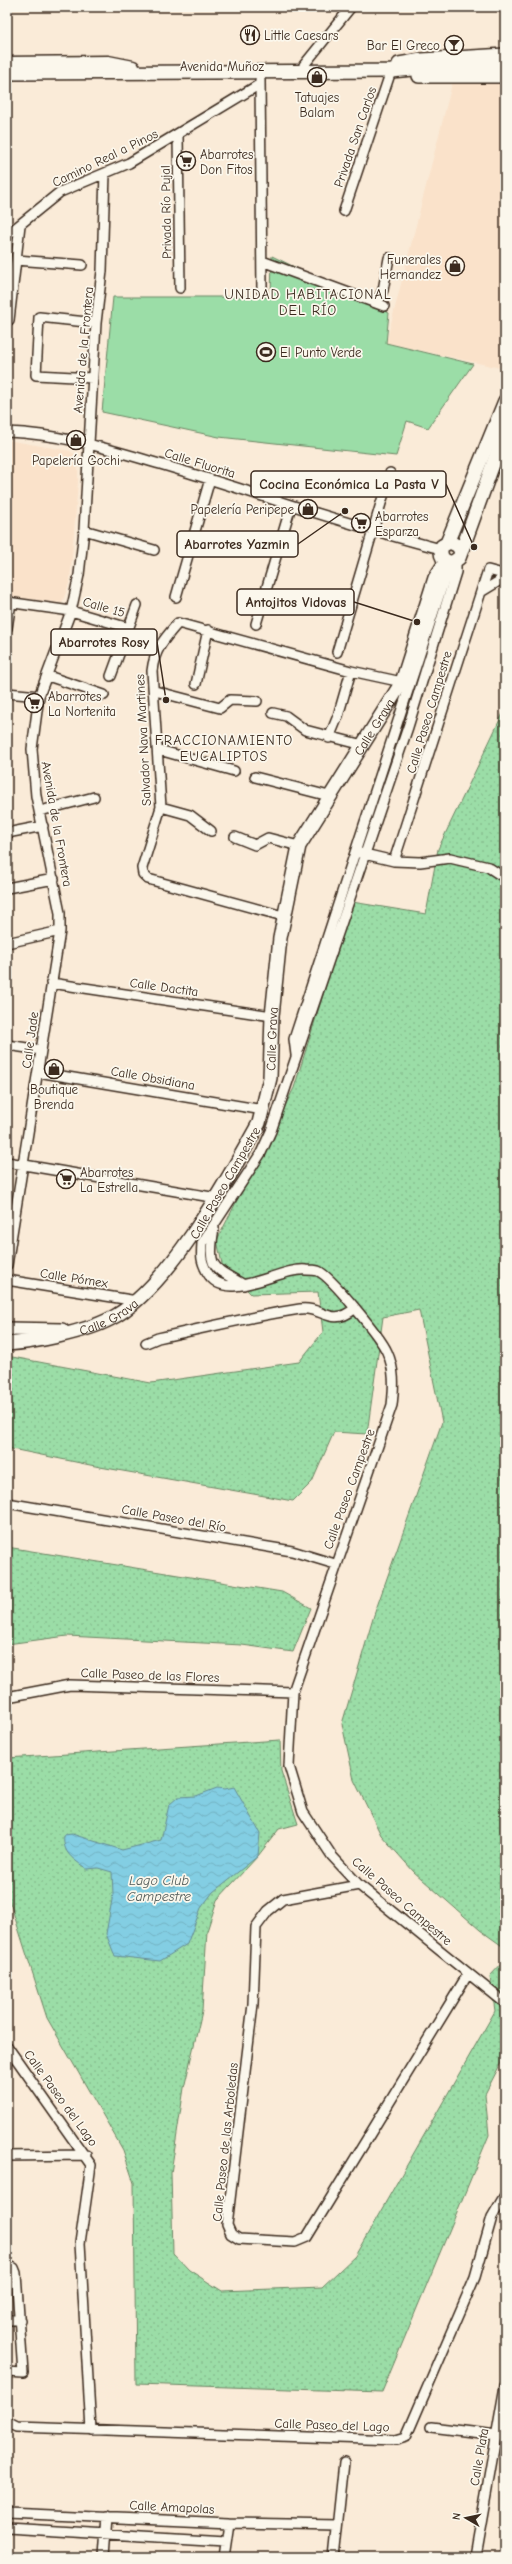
<svg xmlns="http://www.w3.org/2000/svg" width="512" height="2564" font-family="'Comic Neue',sans-serif">
<style>
.built{fill:#fae2ca}
.grass{fill:url(#grass-dots);stroke:#6b8462}
.garden{fill:#9bdda7;stroke:#6b8462}
.water{fill:url(#water-waves);stroke:#668c94}
.lines{fill:none;stroke-linecap:round;stroke-linejoin:round}
.minor-casing{stroke:#3b2a1e;stroke-width:12}
.tertiary-casing{stroke:#3b2a1e;stroke-width:15}
.secondary-casing{stroke:#3b2a1e;stroke-width:16}
.minor{stroke:#fbf7ec;stroke-width:9}
.tertiary{stroke:#fbf7ec;stroke-width:12}
.secondary{stroke:#fbf7ec;stroke-width:13}
.labels{text-anchor:middle;dominant-baseline:central;stroke-width:3.5;stroke-linejoin:round;paint-order:stroke}
.poi-label{font-size:13px;fill:#3b2a1e;stroke:#fbf7ec;text-anchor:start}
.street-label{font-size:13px;fill:#3b2a1e;stroke:#fbf7ec}
.neighbourhood-label{font-size:14px;letter-spacing:1px;fill:#3b2a1e;stroke:#fbf7ec}
.water-label{font-size:14px;font-style:italic;fill:#515b59;stroke:#fbf7ec}
.leader{fill:none;stroke:#3b2a1e;stroke-width:1.5}
.callout-dot{fill:#3b2a1e;stroke:#fbf7ec;stroke-width:1.5}
.callout{fill:#fbf7ec;stroke:#3b2a1e;stroke-width:1.5}
.callout-label{font-size:14px;text-anchor:middle;font-weight:bold;fill:#3b2a1e}
</style>
<defs>
<pattern id="grass-dots" width="8" height="8" patternUnits="userSpaceOnUse"><rect width="8" height="8" fill="#9bdda7"/><path d="M2 2h.1M6 6h.1" fill="none" stroke="#86be8f" stroke-width="1.8" stroke-linecap="round"/></pattern>
<pattern id="water-waves" width="16" height="10" patternUnits="userSpaceOnUse"><rect width="16" height="10" fill="#83cee3"/><path d="M0 5q4-4 8 0t8 0" fill="none" stroke="#72b1c2"/></pattern>
</defs>
<rect width="100%" height="100%" fill="#faebd8"/>
<filter id="ink" filterUnits="userSpaceOnUse"><feTurbulence type="fractalNoise" baseFrequency=".025" numOctaves="2"/><feDisplacementMap in="SourceGraphic" scale="8" xChannelSelector="R" yChannelSelector="G"/><feConvolveMatrix kernelMatrix="1 2 1 2 8 2 1 2 1" color-interpolation-filters="sRGB"/></filter>
<g filter="url(#ink)">
<path class="built" d="M 453,80 L 505,84 L 505,369 L 386,343 Z
M 7,440 L 70,451 L 78,457 L 78,482 L 70,581 L 62,603 L 7,596 Z"/>
<path class="grass" d="M 505,709 L 505,1948 L 480,1930 L 414,1872 L 381,1835 L 354,1780 L 342,1724 L 374,1615 L 442,1422 L 419,1310 L 383,1317 L 367,1434 L 334,1432 L 312,1482 L 293,1501 L 100,1467 L 7,1448 L 7,1356 L 151,1383 L 299,1362 L 323,1332 L 318,1292 L 251,1294 L 222,1264 L 217,1240 L 294,1088 L 352,902 L 426,914 L 438,849 Z
M 7,1547 L 282,1592 L 311,1608 L 293,1652 L 242,1645 L 67,1636 L 7,1644 Z
M 280,1740 L 281,1771 L 298,1824 L 279,1829 L 258,1856 L 217,1900 L 207,1931 L 202,2011 L 184,2088 L 171,2173 L 173,2253 L 189,2270 L 222,2291 L 322,2287 L 355,2256 L 495,2011 L 490,1976 L 505,1960 L 505,2055 L 485,2094 L 489,2135 L 382,2392 L 136,2384 L 134,2183 L 123,2150 L 47,2018 L 7,1893 L 7,1758 Z"/>
<path class="garden" d="M 272,256 L 389,313 L 386,343 L 473,364 L 428,428 L 407,421 L 396,456 L 219,437 L 102,412 L 113,297 L 271,297 Z"/>
<path class="water" d="M 234,1787 L 260,1833 L 258,1856 L 213,1892 L 201,1908 L 187,1944 L 160,1961 L 115,1956 L 106,1934 L 113,1894 L 112,1872 L 98,1868 L 87,1869 C 73,1859 62,1853 64,1835 L 72,1834 L 122,1850 L 161,1840 L 169,1805 L 178,1797 L 196,1796 L 217,1788 L 225,1789 Z"/>
<g class="lines">
<defs>
<path id="minor" d="M 304,65 L 351,7
M 260,80 L 262,291
M 178,135 L 180,288
M 344,211 L 391,71
M 7,235 L 60,192 L 129,163 L 260,84
M 16,260 L 82,265
M 262,261 L 384,306
M 377,303 L 383,290 L 389,258
M 9,320 L 20,225
M 93,378 L 36,375 L 39,317 L 96,323
M 7,432 C 62,434 108,449 160,464 C 254,492 346,525 441,549
M 84,530 L 154,550
M 456,561 L 456,572 L 408,727 L 271,1131 L 261,1153 L 202,1243 C 201,1256 201,1261 207,1272 C 226,1306 278,1267 306,1270 C 310,1270 315,1270 318,1271 C 331,1276 381,1338 387,1352 C 395,1369 394,1387 392,1405 L 293,1692 L 289,1766 L 303,1812 L 332,1856 L 359,1885 L 505,2003
M 176,597 L 210,479
M 7,602 L 71,611 L 129,628
M 256,624 L 291,506
M 7,628 L 11,602
M 337,652 L 390,473
M 48,676 L 104,695
M 111,676 L 137,605
M 196,684 L 208,630
M 155,691 L 220,708 L 230,700 L 257,701
M 7,693 L 39,696
M 273,713 L 286,716 L 305,730 L 363,745
M 329,738 L 338,716 L 351,671
M 159,750 L 234,771
M 255,777 L 329,796
M 161,807 L 190,815 L 211,831
M 40,811 L 94,797
M 7,833 L 43,826
M 235,837 L 255,845 L 268,838 L 299,846
M 360,853 L 394,861 L 420,862 L 450,858 L 488,867 L 505,878
M 394,861 L 488,570 L 503,574 L 499,581 L 481,592
M 7,888 L 54,879
M 283,916 L 148,879 L 143,874 L 142,868 L 161,807 L 152,671 C 154,650 165,638 178,623 L 351,671 L 402,682
M 7,943 L 60,931
M 51,983 L 272,1016
M 7,1045 L 41,1050
M 296,1055 L 294,1039 L 450,562
M 38,1072 L 263,1110
M 7,1162 L 217,1198
M 214,1228 C 207,1269 212,1266 244,1285
M 7,1265 L 60,931 L 60,913 L 36,796 L 32,749 L 39,696 L 71,611 L 79,575 L 84,530 L 96,323 L 102,271 L 105,173
M 7,1280 L 137,1301
M 146,1343 L 158,1338 C 205,1328 252,1316 300,1309 C 322,1306 331,1328 354,1309
M 7,1503 L 292,1551 L 335,1564
M 7,1697 L 70,1685 L 293,1692
M 359,1885 L 283,1899 L 268,1911 L 256,1927 L 253,2004 L 227,2225 L 231,2234 L 239,2239 L 295,2242 L 307,2237 L 468,1974
M 7,2046 L 91,2165 L 80,2243 L 91,2430
M 7,2156 L 86,2155
M 7,2265 L 14,2268 L 16,2273 L 23,2373 L 7,2372
M 7,2320 L 20,2320
M 7,2422 L 17,2427 L 396,2440 L 406,2437 L 475,2277 L 492,2217 L 505,2195
M 431,2427 L 505,2436
M 7,2513 L 229,2523 L 337,2525
M 7,2528 L 226,2541
M 104,2557 L 107,2517
M 224,2557 L 229,2523
M 334,2557 L 344,2462
M 475,2557 L 505,2386"/>
<path id="tertiary" d="M 7,63 L 108,62 L 133,67"/>
<g id="secondary">
<path d="M 399,64 L 422,60 L 505,55"/>
<path d="M 7,73 L 391,71 L 436,67 L 505,67"/>
<path d="M 419,76 L 505,76"/>
<path d="M 447,543 L 505,401"/>
<path d="M 461,552 L 458,546 L 450,542 L 442,546 C 439,555 443,563 453,562 L 459,558 L 505,431"/>
<path d="M 7,1329 L 62,1330"/>
<path id="s1" d="M 7,1344 C 35,1342 85,1332 110,1319 C 168,1290 228,1179 259,1123 L 270,1078 L 272,1016 L 280,938 L 299,846 L 402,682 L 435,578 L 446,561"/>
</g>
</defs>
<use href="#minor" class="minor-casing"/>
<use href="#tertiary" class="tertiary-casing"/>
<use href="#secondary" class="secondary-casing"/>
<use href="#minor" class="minor"/>
<use href="#tertiary" class="tertiary"/>
<use href="#secondary" class="secondary"/>
</g>
</g>
<defs>
<symbol id="restaurant-ring" viewBox="-11 -11 22 22"><circle r="9.5" fill="#fbf7ec" stroke="#3b2a1e" stroke-width="1.5"/><path d="M-5-6h1v4h1v-4h1v4h1v-4h1v5L-1.5 .5V6h-2V.5L-5-1ZM5-6V6H3V1.5H1.5Q1.5-4 5-6Z" fill="#3b2a1e"/></symbol>
<symbol id="bar-ring" viewBox="-11 -11 22 22"><circle r="9.5" fill="#fbf7ec" stroke="#3b2a1e" stroke-width="1.5"/><path d="M-6-5H6L.8 .8V4.5H3.5V6h-7V4.5H-.8V.8Z" fill="#3b2a1e"/></symbol>
<symbol id="shop-ring" viewBox="-11 -11 22 22"><circle r="9.5" fill="#fbf7ec" stroke="#3b2a1e" stroke-width="1.5"/><path d="M-5-2.5h2.3a2.7 3.5 0 0 1 5.4 0H5L5.5 6h-11ZM-1.5-2.5h3a1.5 2.3 0 0 0-3 0Z" fill="#3b2a1e"/></symbol>
<symbol id="supermarket-ring" viewBox="-11 -11 22 22"><circle r="9.5" fill="#fbf7ec" stroke="#3b2a1e" stroke-width="1.5"/><path d="M-6-5.5h2.5l.6 2H6L4.5 2H-2.5L-4.4-4H-6ZM-1.5 3.2a1.3 1.3 0 1 0 .1 0ZM3 3.2a1.3 1.3 0 1 0 .1 0Z" fill="#3b2a1e"/></symbol>
<symbol id="stadium-ring" viewBox="-11 -11 22 22"><circle r="9.5" fill="#fbf7ec" stroke="#3b2a1e" stroke-width="1.5"/><path d="M0-5a6.5 5 0 1 0 0 10a6.5 5 0 1 0 0-10ZM-3.5-1.8h7v3.6h-7Z" fill="#3b2a1e"/></symbol>
</defs>
<g fill-rule="evenodd">
<use href="#restaurant-ring" x="239" y="24" width="22" height="22"/>
<use href="#bar-ring" x="443" y="34" width="22" height="22"/>
<use href="#shop-ring" x="306" y="66" width="22" height="22"/>
<use href="#supermarket-ring" x="175" y="150" width="22" height="22"/>
<use href="#shop-ring" x="444" y="255" width="22" height="22"/>
<use href="#stadium-ring" x="255" y="341" width="22" height="22"/>
<use href="#shop-ring" x="65" y="429" width="22" height="22"/>
<use href="#shop-ring" x="297" y="498" width="22" height="22"/>
<use href="#supermarket-ring" x="350" y="512" width="22" height="22"/>
<use href="#supermarket-ring" x="23" y="692" width="22" height="22"/>
<use href="#shop-ring" x="43" y="1058" width="22" height="22"/>
<use href="#supermarket-ring" x="55" y="1168" width="22" height="22"/>
</g>
<g class="labels">
<g class="poi-label">
<text x="264" y="35">Little Caesars</text>
<text x="440" y="45" text-anchor="end">Bar El Greco</text>
<text x="317" y="97" text-anchor="middle">Tatuajes<tspan x="317" dy="15">Balam</tspan></text>
<text x="200" y="154">Abarrotes<tspan x="200" dy="15">Don Fitos</tspan></text>
<text x="441" y="259" text-anchor="end">Funerales<tspan x="441" dy="15">Hernandez</tspan></text>
<text x="280" y="352">El Punto Verde</text>
<text x="76" y="460" text-anchor="middle">Papelería Gochi</text>
<text x="294" y="509" text-anchor="end">Papelería Peripepe</text>
<text x="375" y="516">Abarrotes<tspan x="375" dy="15">Esparza</tspan></text>
<text x="48" y="696">Abarrotes<tspan x="48" dy="15">La Nortenita</tspan></text>
<text x="54" y="1089" text-anchor="middle">Boutique<tspan x="54" dy="15">Brenda</tspan></text>
<text x="80" y="1172">Abarrotes<tspan x="80" dy="15">La Estrella</tspan></text>
</g>
<g class="street-label">
<text x="222" y="66">Avenida Muñoz</text>
<text transform="translate(355 137) rotate(-71)">Privada San Carlos</text>
<text transform="translate(105 158) rotate(-26)">Camino Real a Pinos</text>
<text transform="translate(166 212) rotate(-91)">Privada Río Pujal</text>
<text transform="translate(83 350) rotate(-85)">Avenida de la Frontera</text>
<text transform="translate(200 463) rotate(17)">Calle Fluorita</text>
<text transform="translate(104 607) rotate(16)">Calle 15</text>
<text transform="translate(429 712) rotate(-73)">Calle Paseo Campestre</text>
<text stroke="none"><textPath href="#s1" startOffset="777">Calle Grava</textPath></text>
<text transform="translate(143 740) rotate(-93)">Salvador Nava Martines</text>
<text transform="translate(57 824) rotate(80)">Avenida de la Frontera</text>
<text transform="translate(164 987) rotate(8)">Calle Dactita</text>
<text stroke="none"><textPath href="#s1" startOffset="441">Calle Grava</textPath></text>
<text transform="translate(30 1040) rotate(-82)">Calle Jade</text>
<text transform="translate(153 1078) rotate(10)">Calle Obsidiana</text>
<text transform="translate(225 1183) rotate(-60)">Calle Paseo Campestre</text>
<text transform="translate(74 1278) rotate(9)">Calle Pómex</text>
<text stroke="none"><textPath href="#s1" startOffset="106">Calle Grava</textPath></text>
<text transform="translate(349 1489) rotate(-70)">Calle Paseo Campestre</text>
<text transform="translate(174 1518) rotate(10)">Calle Paseo del Río</text>
<text transform="translate(150 1675) rotate(2)">Calle Paseo de las Flores</text>
<text transform="translate(402 1901) rotate(41)">Calle Paseo Campestre</text>
<text transform="translate(61 2098) rotate(54)">Calle Paseo del Lago</text>
<text transform="translate(225 2142) rotate(-84)">Calle Paseo de las Arboledas</text>
<text transform="translate(332 2425) rotate(2)">Calle Paseo del Lago</text>
<text transform="translate(479 2457) rotate(-80)">Calle Plata</text>
<text transform="translate(172 2507) rotate(3)">Calle Amapolas</text>
</g>
<g class="neighbourhood-label">
<text x="308" y="294">UNIDAD HABITACIONAL<tspan x="308" dy="16">DEL RÍO</tspan></text>
<text x="224" y="740">FRACCIONAMIENTO<tspan x="224" dy="16">EUCALIPTOS</tspan></text>
</g>
<g class="water-label">
<text x="159" y="1880">Lago Club<tspan x="159" dy="16">Campestre</tspan></text>
</g>
</g>
<path class="leader" d="M474 547L446 484M345 511L298 544M417 622L354 602M166 700L157 642"/>
<g class="callout-dot">
<circle cx="474" cy="547" r="4"/>
<circle cx="345" cy="511" r="4"/>
<circle cx="417" cy="622" r="4"/>
<circle cx="166" cy="700" r="4"/>
</g>
<g class="callout">
<rect x="251" y="471" width="195" height="26" rx="4"/>
<rect x="177" y="531" width="121" height="26" rx="4"/>
<rect x="237" y="589" width="117" height="26" rx="4"/>
<rect x="51" y="629" width="106" height="26" rx="4"/>
</g>
<g class="callout-label">
<text x="349" y="489">Cocina Económica La Pasta V</text>
<text x="237" y="549">Abarrotes Yazmin</text>
<text x="296" y="607">Antojitos Vidovas</text>
<text x="104" y="647">Abarrotes Rosy</text>
</g>
<rect width="512" height="2564" fill="none" stroke="#fbf7ec" stroke-width="24"/>
<rect x="12" y="12" width="488" height="2540" fill="none" stroke="#3b2a1e" stroke-width="1.5" filter="url(#ink)"/>
<g transform="translate(466 2518) rotate(279)" stroke="#fbf7ec" stroke-width="3" paint-order="stroke">
<path d="M0-3L7 15L0 10L-7 15Z" fill="#3b2a1e"/>
<text y="-6" font-size="11" font-weight="bold" text-anchor="middle" fill="#3b2a1e">N</text>
</g>
</svg>
